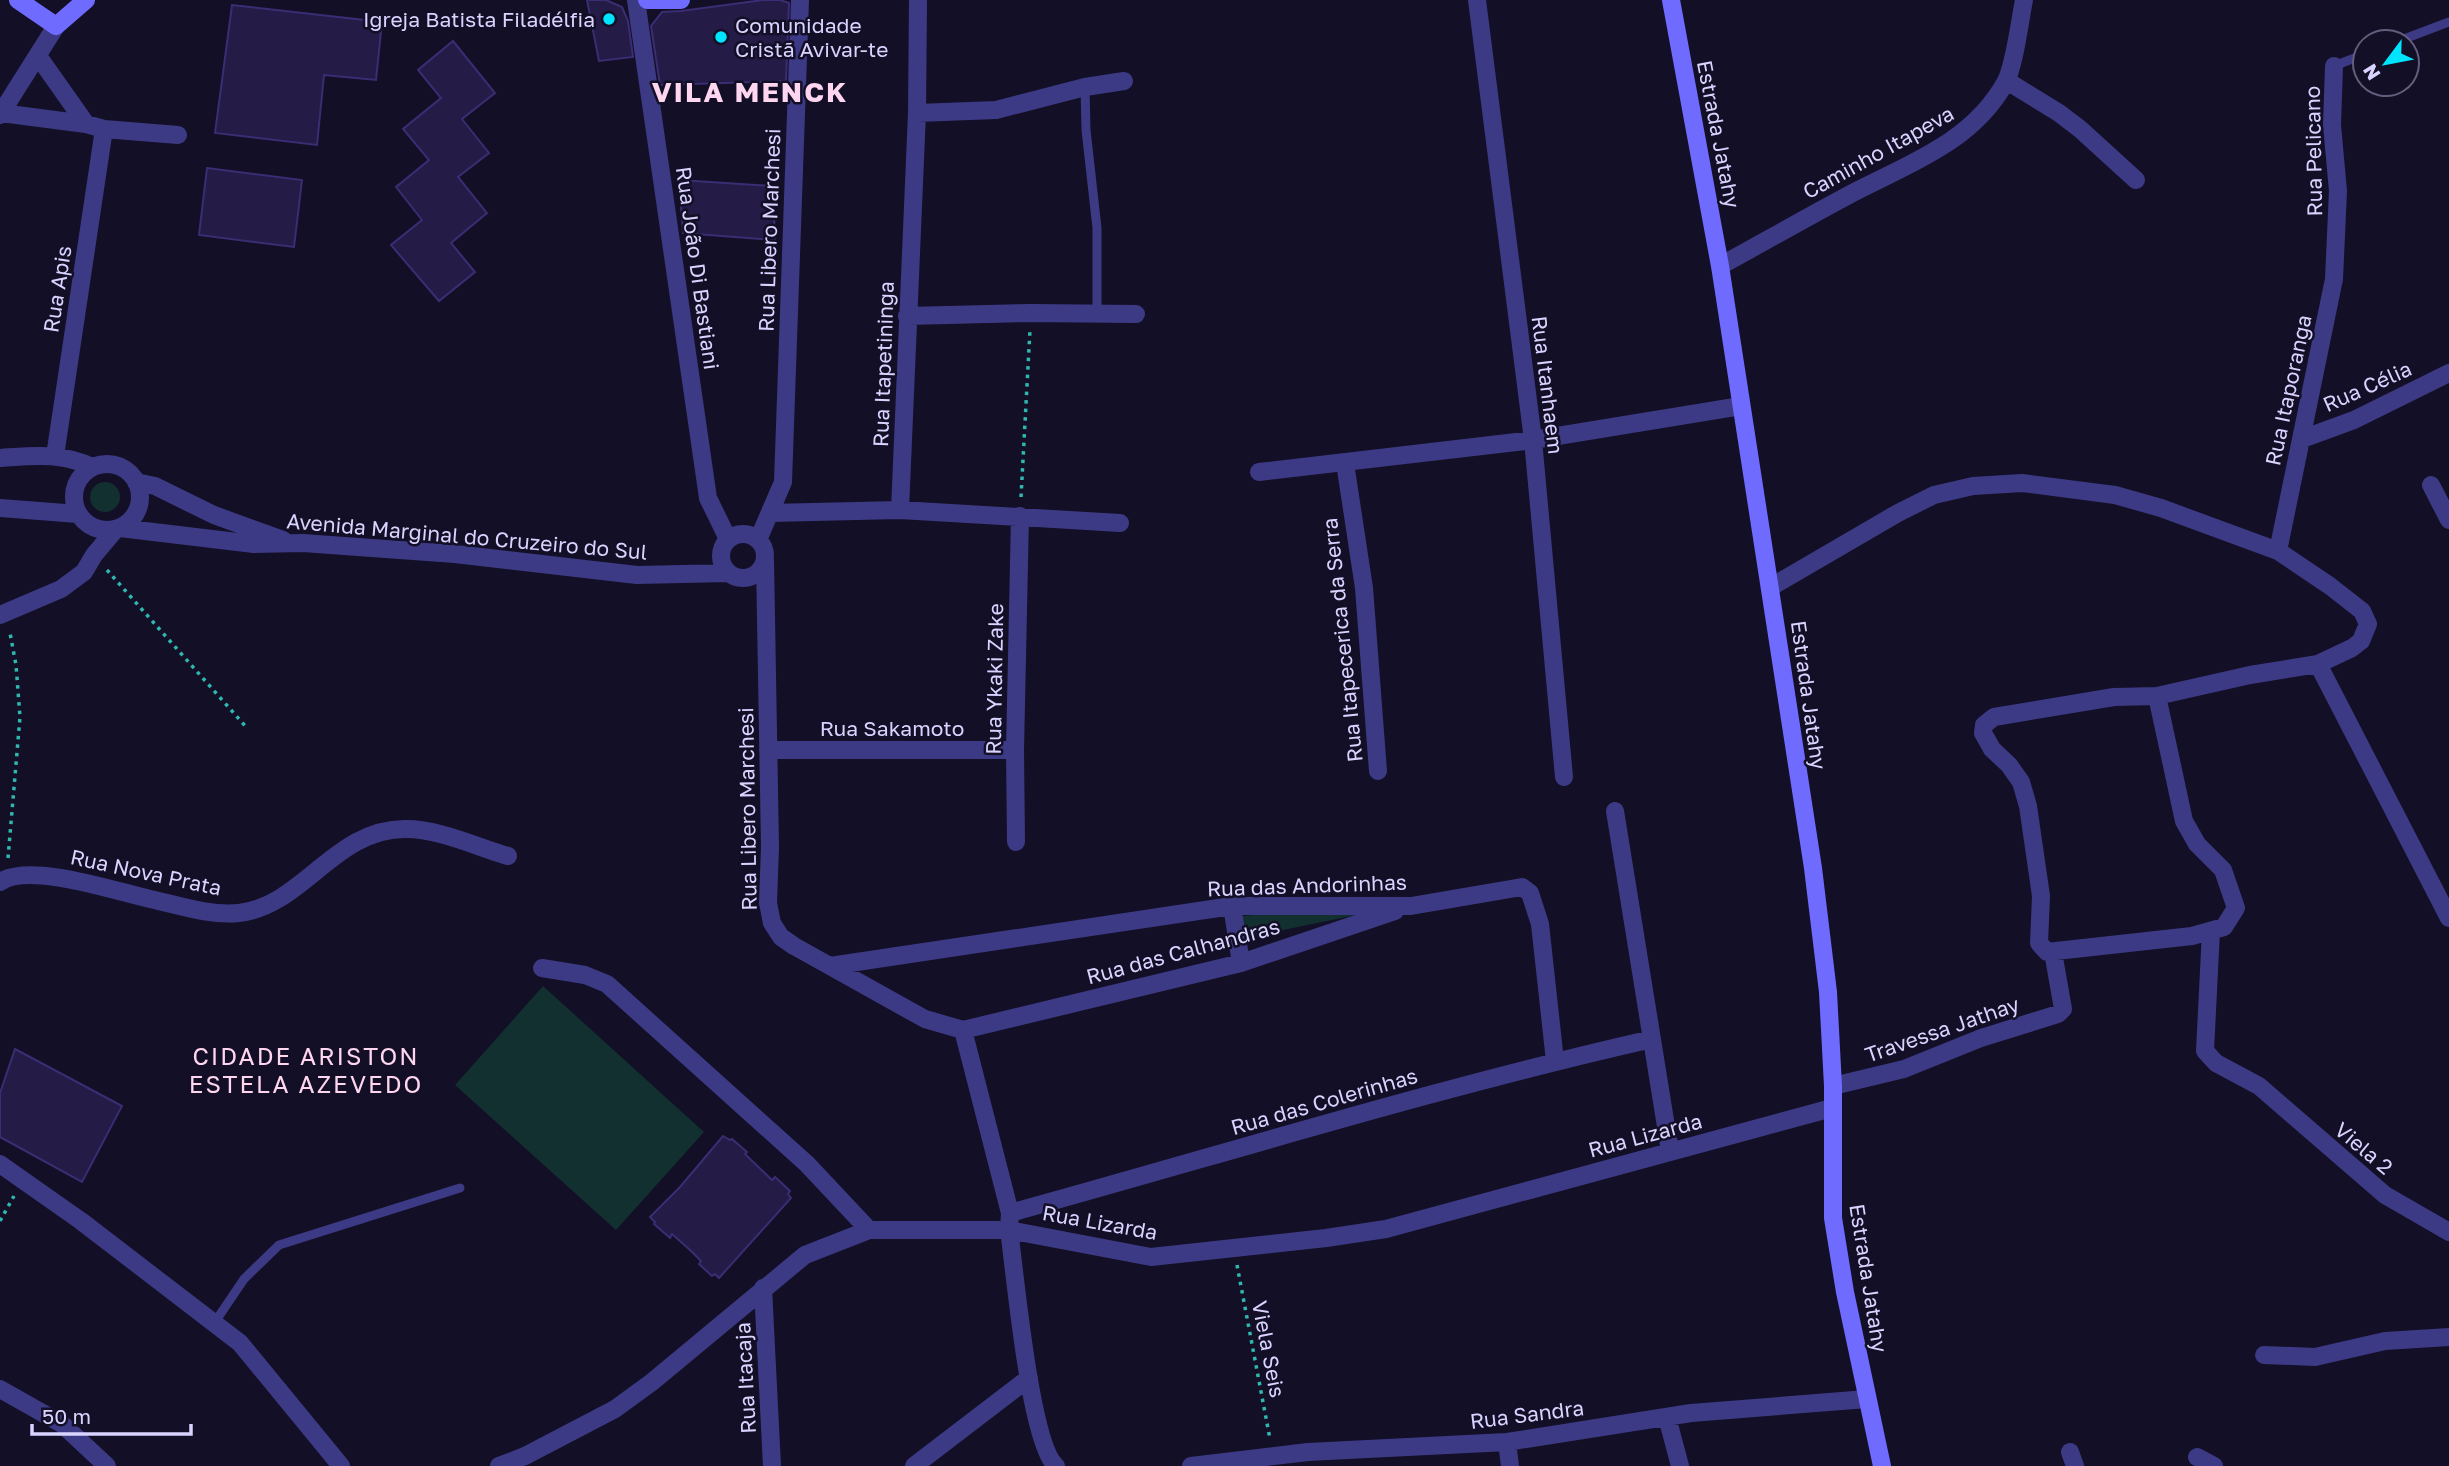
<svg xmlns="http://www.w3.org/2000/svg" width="2449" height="1466" font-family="'Golos Text',sans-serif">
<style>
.green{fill:#12302f}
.building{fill:#241b47;stroke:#3b2d73;stroke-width:2}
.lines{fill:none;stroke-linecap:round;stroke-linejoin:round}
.path{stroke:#2fb8b0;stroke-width:3.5;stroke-dasharray:3.5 5;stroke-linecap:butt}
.lane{stroke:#3d3a85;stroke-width:9}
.street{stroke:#3d3a85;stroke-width:18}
.secondary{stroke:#6f6bff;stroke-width:18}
.poi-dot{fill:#00e5ff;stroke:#130f26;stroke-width:2.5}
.labels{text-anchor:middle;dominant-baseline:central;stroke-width:5;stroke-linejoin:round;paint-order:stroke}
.poi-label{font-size:21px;fill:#d9d4ff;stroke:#130f26;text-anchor:end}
.street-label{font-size:21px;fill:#d9d4ff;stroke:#130f26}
.quarter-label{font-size:24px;letter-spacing:2px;fill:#ffd6f0;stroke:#130f26}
.district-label{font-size:28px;font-weight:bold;letter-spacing:2px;fill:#ffd6f0;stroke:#130f26}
</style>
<rect width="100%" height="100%" fill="#130f26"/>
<path class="green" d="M90 497a15 15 0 1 1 30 0a15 15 0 1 1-30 0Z
M 1400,906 L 1244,938 L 1240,916 Z
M 543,986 L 704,1132 L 616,1230 L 455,1085 Z"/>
<path class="building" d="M 587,0 L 606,0 L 622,7 L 628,21 L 633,57 L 599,61 Z
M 763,0 L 780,0 L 789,3 L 786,81 L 660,85 L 651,26 L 662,12 L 681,11 Z
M 232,5 L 382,22 L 376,80 L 324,75 L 317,145 L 215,133 Z
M 453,41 L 495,93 L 462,119 L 489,153 L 458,177 L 487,213 L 451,243 L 475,272 L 439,301 L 391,245 L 422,220 L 396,187 L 429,160 L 403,129 L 441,98 L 418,70 Z
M 207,168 L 302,180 L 294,247 L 199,235 Z
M 679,180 L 773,186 L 775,240 L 683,233 Z
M 15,1049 L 122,1106 L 82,1182 L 0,1137 L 0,1093 Z
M 723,1136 L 730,1140 L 732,1139 L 747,1152 L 745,1154 L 772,1180 L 775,1177 L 790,1191 L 788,1194 L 791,1198 L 719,1278 L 715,1274 L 712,1276 L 699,1264 L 701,1261 L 690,1250 L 672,1234 L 670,1238 L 654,1224 L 655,1222 L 650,1217 L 680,1187 Z"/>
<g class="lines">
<path class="path" d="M 1021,497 L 1030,330
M 107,570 L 247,728
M 8,858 L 20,717 L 16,665 L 10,633
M 0,1221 L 14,1196
M 1237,1265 L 1270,1439"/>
<path class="lane" d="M 2396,42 L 2449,22
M 2334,66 L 2365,54
M 1085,87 L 1086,130 L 1097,228 L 1097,313
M 215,1322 L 244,1279 L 279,1245 L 460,1188"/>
<path class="street" d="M 636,0 L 708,498 L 728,539
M 1477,0 L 1533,440 L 1564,777
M 38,56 L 86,124
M 2007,81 L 2059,113 L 2080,129 L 2136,180
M 1,113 L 86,124 L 104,129 L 178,135
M 917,113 L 996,110 L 1085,87 L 1124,81
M 0,115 L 56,26
M 1720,266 C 1762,243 1804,219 1847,196 C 1905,165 1971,144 2005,83 C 2014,68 2020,20 2024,0
M 907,316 L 1031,313 L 1136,314
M 2302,439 L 2354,420 L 2449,373
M 55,456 L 104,129
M 0,458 C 32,456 62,452 92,467
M 1345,463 L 1364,588 L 1378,771
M74 497a33 33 0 1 1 66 0a33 33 0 1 1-66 0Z
M 1259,472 L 1533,440 L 1741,406
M 136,482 L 155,486 L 214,515 L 283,540
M 2431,485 L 2449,520
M 0,508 L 78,514
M 900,510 L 917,113 L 918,0
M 770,513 L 900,510 L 1120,523
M 120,528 L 254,544 L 303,543 L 455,554 L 637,575 L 727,573
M721 556a22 22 0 1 1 44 0a22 22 0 1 1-44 0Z
M 758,540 L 783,482 L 800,0
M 2278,551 L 2334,279 L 2338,191 L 2332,125 L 2334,66
M 765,560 L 770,847 L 768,903 L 772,923 L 781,937 L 794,946 L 925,1019 L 963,1030
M 1771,587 L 1898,513 L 1934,495 L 1973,486 L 2022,483 L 2115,495 L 2161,508 L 2278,551 L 2330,586 L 2362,611 L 2368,624 L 2361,641 L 2352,648 L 2318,664 L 2250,675 L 2157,696 L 2114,697 L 1994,717 L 1984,725 L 1983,733 L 1992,749 L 2009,765 L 2021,782 L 2028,806 L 2041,896 L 2039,943 L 2047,952 L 2192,936 L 2224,927 L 2236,908 L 2223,870 L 2197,844 L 2184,821 L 2157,696
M 0,615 L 61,589 L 84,572 L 94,555 L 116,529
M 2318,664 L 2449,918
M 768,750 L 1015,750
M 1615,811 L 1670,1151
M 1016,842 L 1015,750 L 1020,516
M 0,882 C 29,862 115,891 150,899 C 178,905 209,916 239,913 C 303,906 335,828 406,829 C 439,829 477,847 508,856
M 1232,906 L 1241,963
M 2211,931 L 2205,1051 L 2216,1063 L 2259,1086 L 2385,1195 L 2449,1232
M 830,966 L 1232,906 L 1411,906 L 1522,887 L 1530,893 L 1540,924 L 1555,1061
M 542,968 L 585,975 L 607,984 L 807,1164 L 869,1230
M 963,1030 L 1241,963 L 1395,911
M 963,1030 L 1010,1213 L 1009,1230 C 1015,1272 1030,1444 1056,1466
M 1833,1086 L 1904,1069 L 1981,1038 L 2058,1014 L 2063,1009 L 2053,952
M 0,1164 L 81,1221 L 240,1343 L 341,1466
M 1010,1213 C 1224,1154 1436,1088 1652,1039
M 763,1288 L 772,1466
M 2264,1355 L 2315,1357 L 2385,1341 L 2449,1337
M 0,1389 L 62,1424 L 107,1466
M 1667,1417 L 1680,1466
M 1507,1442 L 1510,1466
M 2070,1452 L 2075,1466
M 2197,1457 L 2214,1466
M 499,1466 L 525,1456 L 615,1409 L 652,1382 L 805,1255 L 869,1230 L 1009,1230 L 1151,1257 L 1326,1238 L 1386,1229 L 1832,1108
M 914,1466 L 1029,1378
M 1191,1466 L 1308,1452 L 1507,1442 L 1691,1413 L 1867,1399"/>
<path class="secondary" d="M 18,0 L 56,26 L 86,0
M 647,0 L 681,0
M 1671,0 L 1720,266 L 1813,868 L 1828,992 L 1833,1086 L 1833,1218 L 1845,1292 L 1882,1466"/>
</g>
<g class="poi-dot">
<circle cx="609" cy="19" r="7"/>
<circle cx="721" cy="37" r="7"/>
</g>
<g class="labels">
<g class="poi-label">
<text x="595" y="19">Igreja Batista Filadélfia</text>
<text x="735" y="25" text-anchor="start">Comunidade<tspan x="735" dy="24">Cristã Avivar-te</tspan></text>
</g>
<g class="street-label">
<text transform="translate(1719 134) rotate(79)">Estrada Jatahy</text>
<text transform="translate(2313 151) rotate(-91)">Rua Pelicano</text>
<text transform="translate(1878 152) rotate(-29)">Caminho Itapeva</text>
<text transform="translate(769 230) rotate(-88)">Rua Libero Marchesi</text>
<text transform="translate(698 268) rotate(82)">Rua João Di Bastiani</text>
<text transform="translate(57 289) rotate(-81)">Rua Apis</text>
<text transform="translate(883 364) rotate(-88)">Rua Itapetininga</text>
<text transform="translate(1548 385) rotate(83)">Rua Itanhaem</text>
<text transform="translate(2367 386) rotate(-24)">Rua Célia</text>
<text transform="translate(2288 390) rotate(-78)">Rua Itaporanga</text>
<text transform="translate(467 536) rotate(5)">Avenida Marginal do Cruzeiro do Sul</text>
<text transform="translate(1342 640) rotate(-96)">Rua Itapecerica da Serra</text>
<text transform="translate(994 679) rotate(-89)">Rua Ykaki Zake</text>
<text transform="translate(1809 695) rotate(82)">Estrada Jatahy</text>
<text x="892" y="728">Rua Sakamoto</text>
<text transform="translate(747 809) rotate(-91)">Rua Libero Marchesi</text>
<text transform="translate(146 872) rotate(12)">Rua Nova Prata</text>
<text transform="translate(1307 885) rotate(-2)">Rua das Andorinhas</text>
<text transform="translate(1183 951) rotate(-15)">Rua das Calhandras</text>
<text transform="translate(1942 1029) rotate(-19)">Travessa Jathay</text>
<text transform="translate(1324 1101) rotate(-16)">Rua das Colerinhas</text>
<text transform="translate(1645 1135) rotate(-15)">Rua Lizarda</text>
<text transform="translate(2364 1148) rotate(40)">Viela 2</text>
<text transform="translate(1100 1222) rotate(10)">Rua Lizarda</text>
<text transform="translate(1869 1278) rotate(81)">Estrada Jatahy</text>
<text transform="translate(1269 1349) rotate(79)">Viela Seis</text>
<text transform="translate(745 1378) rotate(-93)">Rua Itacaja</text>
<text transform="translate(1527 1414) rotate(-7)">Rua Sandra</text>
</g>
<g class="quarter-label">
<text x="306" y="1055">CIDADE ARISTON<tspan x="306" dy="28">ESTELA AZEVEDO</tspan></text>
</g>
<g class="district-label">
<text x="750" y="91">VILA MENCK</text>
</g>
</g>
<g transform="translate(2386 63) rotate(238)"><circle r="33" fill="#130f26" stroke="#625e7d" stroke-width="2"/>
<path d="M0-5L12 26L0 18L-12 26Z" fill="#00e5ff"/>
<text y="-10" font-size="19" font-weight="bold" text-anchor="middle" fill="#d9d4ff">N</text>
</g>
<path d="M32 1424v10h159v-10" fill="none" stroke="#d9d4ff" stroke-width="3.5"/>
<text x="42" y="1424" font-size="21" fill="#d9d4ff" stroke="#130f26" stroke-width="5" paint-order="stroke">50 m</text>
</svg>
